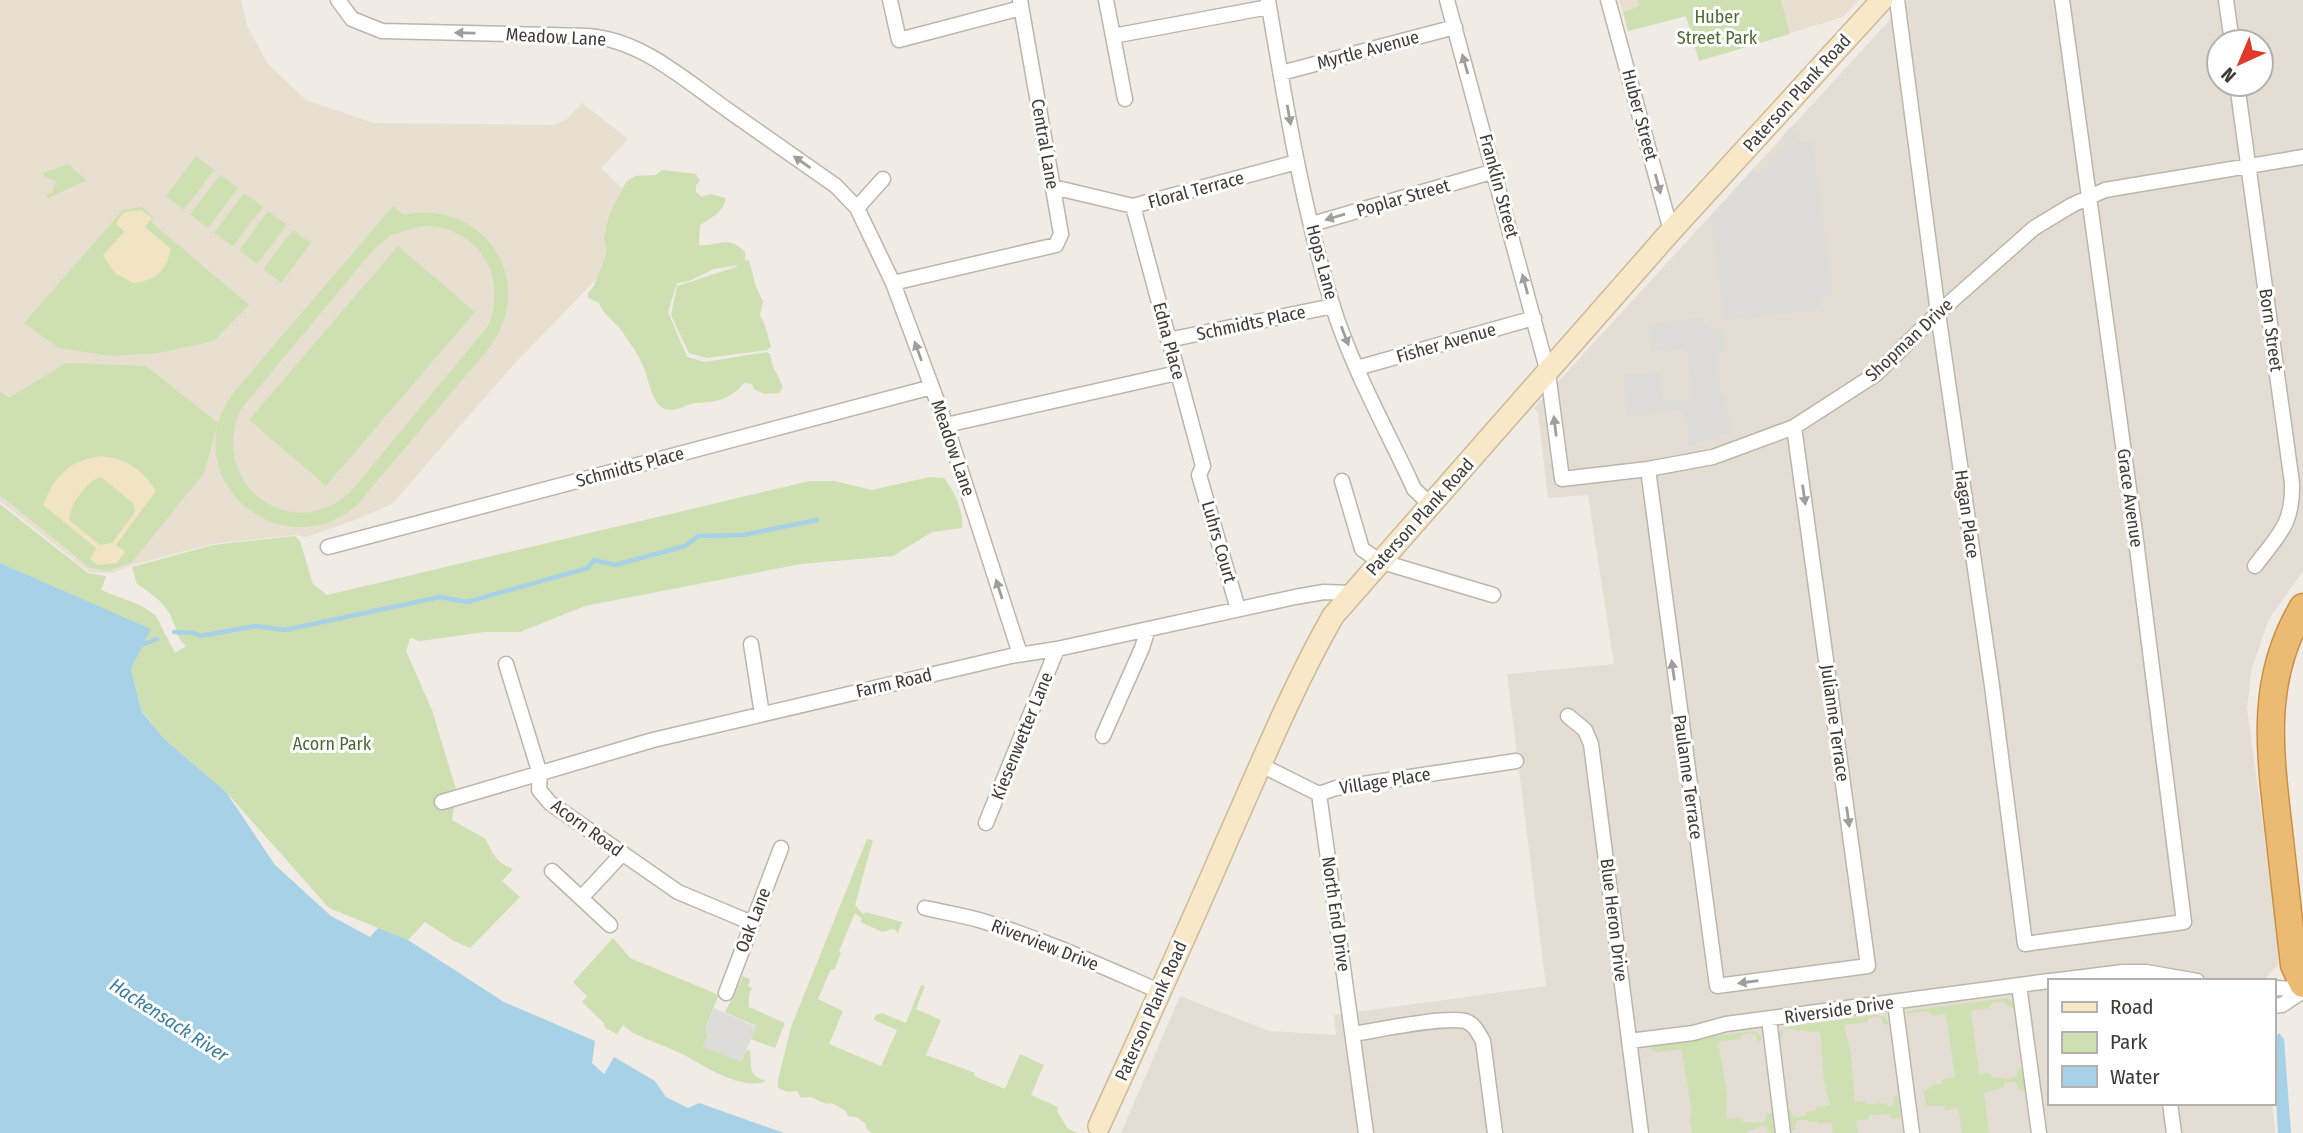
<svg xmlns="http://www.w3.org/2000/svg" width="2303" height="1133" font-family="'Fira Sans Condensed',sans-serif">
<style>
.residential{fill:#e3ddd3;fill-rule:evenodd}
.education{fill:#e7dfd0}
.green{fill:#cee0b1;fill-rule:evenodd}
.sand{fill:#f1e4c3;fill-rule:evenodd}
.parking{fill:#dedcd9}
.water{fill:#a7d1e6}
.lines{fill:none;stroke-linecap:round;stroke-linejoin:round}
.stream{stroke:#a7d1e6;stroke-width:4.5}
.street-casing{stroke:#bdb5ab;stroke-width:17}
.secondary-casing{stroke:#cbba99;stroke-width:24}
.highway-casing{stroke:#ca8f44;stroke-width:29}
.street{stroke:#fff;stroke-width:14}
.secondary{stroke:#f8e8c7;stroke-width:21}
.highway{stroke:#ecbb73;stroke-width:26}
.oneway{fill:#a09d9a}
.labels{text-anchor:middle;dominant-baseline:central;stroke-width:6;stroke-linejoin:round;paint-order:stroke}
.park-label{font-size:18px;fill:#4b6b30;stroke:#fff}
.street-label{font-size:18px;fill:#413b35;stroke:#fff}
.water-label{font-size:19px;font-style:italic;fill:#3b7da0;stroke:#fff}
</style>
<rect width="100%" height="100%" fill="#f0ebe4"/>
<path class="residential" d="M 1908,0 L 2303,0 L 2303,571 L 2269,619 L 2252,668 L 2247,708 L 2277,930 L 2278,964 L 2263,981 L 2049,981 L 2049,1103 L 2272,1103 L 2275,1133 L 1121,1133 L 1180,996 L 1269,1031 L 1336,1035 L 1334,1015 L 1546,986 L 1507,674 L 1614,664 L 1588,495 L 1548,498 L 1538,413 L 1534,408 ZM 2219,42 L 2261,42 L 2261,84 L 2219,84 Z"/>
<path class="education" d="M 0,0 L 241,0 L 247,26 L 268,64 L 306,100 L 374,123 L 554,125 L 567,119 L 582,103 L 628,139 L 601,168 L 632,198 L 613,262 L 516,362 L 392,504 L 355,520 L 306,537 L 295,535 L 212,544 L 132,565 L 113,573 L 89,572 L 0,501 Z
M 1619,0 L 1859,0 L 1843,17 L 1699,61 L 1686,16 L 1628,31 Z"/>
<path class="green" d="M 1638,0 L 1781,0 L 1790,34 L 1699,61 L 1686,16 L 1628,31 L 1623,12 L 1640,6 Z
M 196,156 L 214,170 L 184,210 L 166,196 Z
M 68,164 L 85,179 L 85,181 L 48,198 L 46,194 L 52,193 L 56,181 L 45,177 L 43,173 Z
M 662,170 L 696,174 L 700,181 L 696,185 L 696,192 L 702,197 L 710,194 L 726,198 C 724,212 711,218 700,225 L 699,245 C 719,247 727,234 745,252 L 745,261 L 748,260 L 750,263 L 756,287 L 763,302 L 760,315 L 765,325 L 771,347 L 767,350 L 706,358 L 689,353 L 671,315 L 677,286 L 736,267 L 738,265 L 714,269 L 689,281 L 677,283 L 668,312 L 687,357 L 705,362 L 767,352 L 770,354 L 772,364 L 783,387 L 779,393 L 764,394 L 754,389 L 752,384 L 744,383 C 731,399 717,402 697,403 C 688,403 680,410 672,410 C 652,411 650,382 644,368 C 640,357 632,346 625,336 C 619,324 604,317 599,303 L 588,298 L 588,293 L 594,286 L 607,252 L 604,239 L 609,215 L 626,182 L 635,176 L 656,175 Z
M 220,175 L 238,188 L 208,228 L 190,214 Z
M 244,193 L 263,207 L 233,246 L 214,233 Z
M 393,206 L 404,215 C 484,198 539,282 489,348 L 357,505 C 277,573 171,471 235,391 ZM 421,226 C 476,224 510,276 488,326 L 353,489 C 294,549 206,484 241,409 L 374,249 L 391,235 Z
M 142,207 L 154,218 L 151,222 L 249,305 L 214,341 L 158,353 L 111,356 L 59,348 L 24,323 L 123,210 Z
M 268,211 L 287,225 L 257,264 L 239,251 Z
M 293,230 L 311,243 L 281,283 L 263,269 Z
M 398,246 L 475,312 L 326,486 L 249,420 Z
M 66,363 L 146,366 L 218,423 L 204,473 L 132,562 L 108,571 L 90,568 L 0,495 L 0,391 L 9,398 Z
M 930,477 L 944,478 C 954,491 964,511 962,528 L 932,532 L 893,556 L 801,564 L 585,606 L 520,632 L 485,632 L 420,641 L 410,638 L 406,651 L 432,710 L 457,793 L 449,795 L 454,808 L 452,820 L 486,839 C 492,854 497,863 513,869 L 502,881 L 520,897 L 470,948 L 454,941 L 425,922 L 408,940 L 329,908 L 226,792 L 164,739 L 142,711 L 131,669 L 150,629 L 0,563 L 0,504 L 88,573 L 106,576 L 101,590 L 142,606 L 156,616 L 175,653 L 186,646 C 177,639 178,632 173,621 C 166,603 152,594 137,584 L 132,567 L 213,545 L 295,536 L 300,541 L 313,584 L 327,595 L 810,481 L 834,481 L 872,490 Z
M 867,839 L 873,840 L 855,905 L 863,914 L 866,912 L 902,922 L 898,933 L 894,929 L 882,932 L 861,922 L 861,918 L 855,913 L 839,951 L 841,953 L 834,970 L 831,969 L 818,999 L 843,1011 L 829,1044 L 881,1066 L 897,1030 L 874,1020 L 876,1015 L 882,1013 L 906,1023 L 921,985 L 925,986 L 916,1009 L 941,1020 L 926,1055 L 975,1073 L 974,1076 L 1005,1089 L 1020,1054 L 1044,1065 L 1031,1095 L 1058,1107 L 1057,1111 L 1067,1128 L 1077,1133 L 872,1133 L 866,1128 L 866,1124 L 856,1117 L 848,1116 L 846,1111 L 832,1103 L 826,1104 L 811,1097 L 801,1098 L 797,1091 L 788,1092 L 778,1088 L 778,1080 L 791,1027 Z
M 613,938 L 630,958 L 719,995 L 705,1028 L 741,1062 L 746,1051 L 750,1050 C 752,1067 747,1076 767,1081 C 740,1091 707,1067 684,1055 C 668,1047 650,1041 633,1033 L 623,1025 L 617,1034 L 605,1028 L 604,1023 L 582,1002 L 587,996 L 573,982 Z
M 743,976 L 750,979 L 748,986 L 752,988 L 749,995 L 749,1007 L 785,1023 L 775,1048 L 751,1039 L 756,1026 L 725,1012 Z
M 2007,998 L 2014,1003 L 2015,1008 L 2011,1008 L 2003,1001 L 1992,1003 L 1988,1008 L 1971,1011 L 1979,1074 L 1990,1073 L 1991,1077 C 2001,1077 2010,1083 2018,1074 L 2016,1069 L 2023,1068 L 2025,1090 L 2020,1091 L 2015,1082 L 2005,1082 L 2003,1087 L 1984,1093 L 1989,1133 L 1962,1133 L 1958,1108 L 1945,1110 L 1945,1106 L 1926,1106 L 1924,1091 L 1930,1089 L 1932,1085 L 1942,1084 L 1942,1080 L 1955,1077 L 1946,1014 L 1932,1016 L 1931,1013 L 1925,1011 L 1905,1014 L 1909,1011 Z
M 1876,1015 L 1885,1017 L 1889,1024 L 1884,1025 L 1881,1018 L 1877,1016 L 1869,1018 L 1868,1022 L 1844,1025 L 1851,1054 L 1855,1102 L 1866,1101 L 1867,1105 L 1880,1103 L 1890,1106 L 1894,1104 L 1893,1097 L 1898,1096 L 1901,1118 L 1891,1119 L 1889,1114 L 1869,1115 L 1869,1119 L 1856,1121 L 1858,1133 L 1833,1133 L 1831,1122 L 1819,1124 L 1818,1121 L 1809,1122 L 1807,1120 L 1797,1120 L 1795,1129 L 1789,1130 L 1786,1111 L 1791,1110 L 1792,1116 L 1796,1118 L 1804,1116 L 1807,1112 L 1816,1111 L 1816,1108 L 1830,1105 L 1824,1080 L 1820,1031 L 1807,1032 L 1806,1030 L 1796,1031 L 1794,1029 L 1783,1029 L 1782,1037 L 1777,1038 L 1778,1032 L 1786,1027 Z
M 1754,1031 L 1760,1035 L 1762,1040 L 1757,1041 L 1756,1036 L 1751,1033 L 1742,1035 L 1740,1039 L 1721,1041 L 1718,1044 L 1727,1093 L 1727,1119 L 1741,1118 L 1742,1122 L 1762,1123 L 1767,1120 L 1766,1114 L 1772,1113 L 1774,1133 L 1768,1133 L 1767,1128 L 1762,1126 L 1744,1133 L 1692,1133 L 1689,1115 L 1692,1114 L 1682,1051 L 1680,1049 L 1657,1052 L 1644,1045 Z"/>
<path class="sand" d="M 141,210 L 152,218 L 145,227 L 171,249 C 166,271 156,281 133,283 L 115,273 L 103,255 L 124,232 L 116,223 L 124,212 Z
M 101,456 C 127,459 142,469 156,491 L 116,545 L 125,552 L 117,563 L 98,565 L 90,559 L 96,548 L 43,505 C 54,476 70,460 101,456 ZM 101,477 L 133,503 L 135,512 L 112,543 L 100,545 L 69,520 C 69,506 87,480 101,477 Z"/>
<path class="parking" d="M 1790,127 L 1800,143 L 1813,140 L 1834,295 L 1820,297 L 1822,309 L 1724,321 L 1710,218 L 1753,169 L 1760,174 L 1782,149 L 1785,143 L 1782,137 Z
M 1700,318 L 1701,321 L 1713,329 L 1723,329 L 1727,352 L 1716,354 L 1722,394 L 1725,394 L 1733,432 L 1689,446 L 1684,410 L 1628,416 L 1622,376 L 1660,371 L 1664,402 L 1692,399 L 1686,348 L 1652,352 L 1648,325 Z
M 714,1008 L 756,1027 L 741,1062 L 703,1047 L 707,1036 L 705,1028 Z"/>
<path class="water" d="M 0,563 L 151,629 L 131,669 L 142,712 L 164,739 L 226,792 L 275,865 L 331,916 L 370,937 L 378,928 L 408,940 L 504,1002 L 595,1041 L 592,1063 L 604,1074 L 614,1057 L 655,1081 L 666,1097 L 688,1108 L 699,1103 L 784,1133 L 0,1133 Z
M 2279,1033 L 2284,1039 L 2291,1133 L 2278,1133 L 2273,1042 Z"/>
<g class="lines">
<path class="stream" d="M 174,632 L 194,633 L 201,636 L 256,626 L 285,630 L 440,597 L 467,602 L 588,568 L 594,560 L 615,565 L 685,546 L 698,536 L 743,535 L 817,520
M 139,646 L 157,639"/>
<defs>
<path id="street" d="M 338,0 L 352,19 L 382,31 L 587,36 C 641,39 686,81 729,111 C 765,136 800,161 836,186 L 857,208 L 893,283 L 946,425 L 1020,654
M 890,0 L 899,40 L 1021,8
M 1106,0 L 1125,99
M 1268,0 C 1285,102 1302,205 1332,304 C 1351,365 1383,423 1410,480 L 1414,489 L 1431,505
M 1447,0 L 1548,373 L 1562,479 L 1648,469 L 1713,457 L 1794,427 L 1876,374 L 1938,313 L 2034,228 L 2072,205 L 2105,190 L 2303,157
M 1608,0 L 1671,231
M 1897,0 L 1938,313 L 1992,686 L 2025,944 L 2184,922 L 2136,540 L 2062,0
M 2226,0 L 2232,42
M 1113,36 L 1269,7
M 1281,73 L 1455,27
M 2237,84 L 2292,483 C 2293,525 2279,534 2255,566
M 1053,187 L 1133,206 L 1297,162
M 1133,206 L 1203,466 L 1199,475 L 1238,609
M 857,208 L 883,179
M 1312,224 L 1495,171
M 893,283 L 1056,245 L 1061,234 L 1020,0
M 1168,340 L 1333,306
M 1357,368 L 1534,318
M 946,425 L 1177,373
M 1648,469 L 1717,986 L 1868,966 L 1794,427
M 1342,481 L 1362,549 L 1379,561 L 1493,595
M 328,547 L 932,387
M 751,644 L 762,714
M 506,664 L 540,774 L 539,790 L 550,803 L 678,892 L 752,923
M 1568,716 L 1585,730 L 1591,744 L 1641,1133
M 1103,736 L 1142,648 L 1148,629
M 1261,765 L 1319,794 L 1336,788 L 1516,761
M 1319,794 L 1366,1133
M 442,802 L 653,740 L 1011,656 L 1057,649 L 1295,597 L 1324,592 L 1352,593
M 986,823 L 1057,649
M 552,871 L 610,925
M 581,898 L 622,854
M 925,908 C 943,912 961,915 979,920 C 1041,938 1101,966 1161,992
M 2051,981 L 2123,972 L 2146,972 L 2197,981
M 2019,985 L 2039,1133
M 2273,988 L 2303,989
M 726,993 L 781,848
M 1895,1003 L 1912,1133
M 2273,1006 L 2282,1005 L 2303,991
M 1769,1019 L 1783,1133
M 1353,1034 C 1378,1030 1444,1016 1465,1021 C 1475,1024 1478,1033 1483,1041 L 1495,1133
M 1629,1041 L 1693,1033 L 1726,1024 L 2049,981
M 2170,1103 L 2174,1133"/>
<path id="secondary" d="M 1099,1126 C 1142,1032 1185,938 1226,843 C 1260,767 1292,688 1333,616 L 1671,231 L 1882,0"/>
<path id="highway" d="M 2303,607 C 2259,680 2270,752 2279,832 C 2284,876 2289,921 2294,965 L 2303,984"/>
</defs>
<use href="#street" class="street-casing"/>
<use href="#secondary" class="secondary-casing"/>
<use href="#highway" class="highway-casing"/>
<use href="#street" class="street"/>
<use href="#secondary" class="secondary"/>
<use href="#highway" class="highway"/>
</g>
<defs><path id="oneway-solid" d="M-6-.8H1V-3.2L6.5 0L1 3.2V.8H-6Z" transform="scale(1.75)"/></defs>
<g class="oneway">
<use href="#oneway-solid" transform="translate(465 33) rotate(-179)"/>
<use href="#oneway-solid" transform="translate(1465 64) rotate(-106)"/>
<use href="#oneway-solid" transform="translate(1289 115) rotate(80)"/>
<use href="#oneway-solid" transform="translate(802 162) rotate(-145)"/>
<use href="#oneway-solid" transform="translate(1658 184) rotate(75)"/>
<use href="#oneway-solid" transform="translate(1335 217) rotate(164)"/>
<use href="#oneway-solid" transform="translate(1525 284) rotate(-105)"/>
<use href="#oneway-solid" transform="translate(1345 336) rotate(69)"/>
<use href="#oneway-solid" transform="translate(918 351) rotate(-110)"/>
<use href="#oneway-solid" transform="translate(1555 426) rotate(-97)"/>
<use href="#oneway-solid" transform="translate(1804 495) rotate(82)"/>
<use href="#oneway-solid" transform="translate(999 589) rotate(-108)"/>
<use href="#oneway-solid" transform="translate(1673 670) rotate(-98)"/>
<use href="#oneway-solid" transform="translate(1848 817) rotate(82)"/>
<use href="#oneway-solid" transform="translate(1748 982) rotate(172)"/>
</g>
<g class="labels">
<g class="park-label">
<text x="1717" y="17">Huber<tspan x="1717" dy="21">Street Park</tspan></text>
<text x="332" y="744">Acorn Park</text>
</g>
<g class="street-label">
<text transform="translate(556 37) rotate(3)">Meadow Lane</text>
<text transform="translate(1368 50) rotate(-15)">Myrtle Avenue</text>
<text transform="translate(1797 93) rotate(-48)">Paterson Plank Road</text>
<text transform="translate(1640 115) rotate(75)">Huber Street</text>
<text transform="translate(1045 144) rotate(80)">Central Lane</text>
<text transform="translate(1499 186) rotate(75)">Franklin Street</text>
<text transform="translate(1196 190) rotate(-15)">Floral Terrace</text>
<text transform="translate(1403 198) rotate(-16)">Poplar Street</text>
<text transform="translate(1322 262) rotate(75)">Hops Lane</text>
<text transform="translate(1251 323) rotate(-12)">Schmidts Place</text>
<text transform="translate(2271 330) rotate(82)">Born Street</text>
<text transform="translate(1909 340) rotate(-43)">Shopman Drive</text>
<text transform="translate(1169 341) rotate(75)">Edna Place</text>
<text transform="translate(1446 343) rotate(-16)">Fisher Avenue</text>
<text transform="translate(953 448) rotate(71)">Meadow Lane</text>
<text transform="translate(630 467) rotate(-15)">Schmidts Place</text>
<text transform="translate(2130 498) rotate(82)">Grace Avenue</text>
<text transform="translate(1967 514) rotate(82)">Hagan Place</text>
<text transform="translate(1420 517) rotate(-48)">Paterson Plank Road</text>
<text transform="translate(1219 542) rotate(74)">Luhrs Court</text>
<text transform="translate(894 683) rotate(-13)">Farm Road</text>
<text transform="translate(1835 723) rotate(82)">Julianne Terrace</text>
<text transform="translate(1022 736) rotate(-68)">Kiesenwetter Lane</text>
<text transform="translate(1688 777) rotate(82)">Paulanne Terrace</text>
<text transform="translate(1385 781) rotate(-9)">Village Place</text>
<text transform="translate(587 828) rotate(36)">Acorn Road</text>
<text transform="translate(1336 914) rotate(82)">North End Drive</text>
<text transform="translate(753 920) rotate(-69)">Oak Lane</text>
<text transform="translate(1614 920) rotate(83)">Blue Heron Drive</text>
<text transform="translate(1045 945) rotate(21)">Riverview Drive</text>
<text transform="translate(1839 1010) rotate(-8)">Riverside Drive</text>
<text transform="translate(1151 1011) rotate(-66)">Paterson Plank Road</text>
</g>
<g class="water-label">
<text transform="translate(169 1020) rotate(33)">Hackensack River</text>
</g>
</g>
<rect x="2048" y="979" width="228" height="126" fill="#ffffff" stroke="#b3b1ae" stroke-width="2"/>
<rect x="2062" y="1002" width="35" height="10" fill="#f8e8c7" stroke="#b3b1ae" stroke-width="2"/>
<text x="2110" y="1014" font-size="21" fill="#413b35">Road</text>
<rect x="2062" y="1032" width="35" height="21" fill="#cee0b1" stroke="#b3b1ae" stroke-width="2"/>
<text x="2110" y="1049" font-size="21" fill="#413b35">Park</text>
<rect x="2062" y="1066" width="35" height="21" fill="#a7d1e6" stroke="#b3b1ae" stroke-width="2"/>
<text x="2110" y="1084" font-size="21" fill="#413b35">Water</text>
<g transform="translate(2240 63) rotate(224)"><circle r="33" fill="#ffffff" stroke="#b3b1ae" stroke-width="2"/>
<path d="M0-5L12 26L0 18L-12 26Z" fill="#e0392b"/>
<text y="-10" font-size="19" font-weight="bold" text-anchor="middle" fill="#413b35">N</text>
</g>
</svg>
